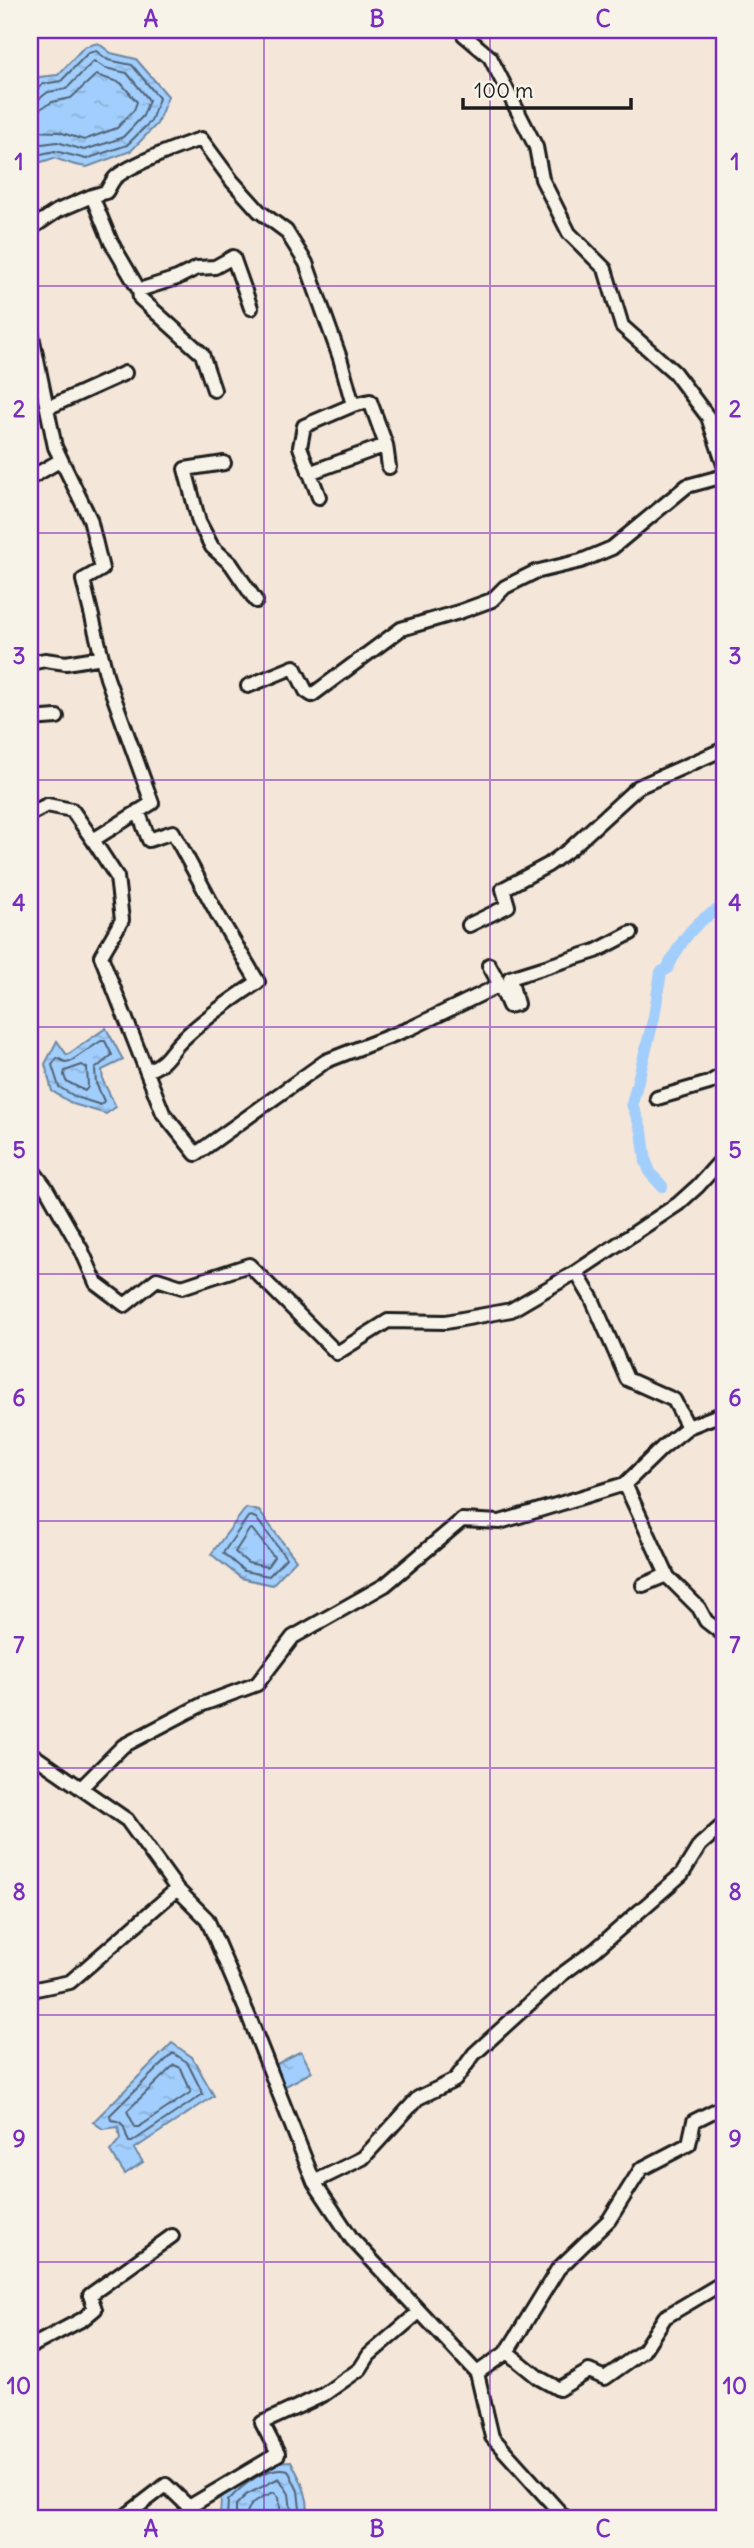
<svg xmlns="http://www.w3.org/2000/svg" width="754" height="2548" font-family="Delius,sans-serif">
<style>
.water{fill:url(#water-ripples);stroke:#6c87a2;stroke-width:2}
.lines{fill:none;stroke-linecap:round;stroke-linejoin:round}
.shore{stroke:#516376;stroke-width:2}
.canal{stroke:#a1cefc;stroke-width:12}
.minor-casing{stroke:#1c1c1c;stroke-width:18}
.minor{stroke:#f7f3e8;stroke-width:12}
.grid{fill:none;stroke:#7b2cbf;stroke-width:2;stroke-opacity:0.55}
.neatline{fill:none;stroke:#7b2cbf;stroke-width:2.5}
.grid-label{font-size:23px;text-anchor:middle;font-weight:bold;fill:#7b2cbf}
</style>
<defs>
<pattern id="water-ripples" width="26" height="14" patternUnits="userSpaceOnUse" patternTransform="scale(1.75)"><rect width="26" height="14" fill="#a1cefc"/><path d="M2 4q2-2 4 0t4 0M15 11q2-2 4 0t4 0" fill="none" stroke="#8ab0d7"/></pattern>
</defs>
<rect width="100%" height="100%" fill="#f4e6d9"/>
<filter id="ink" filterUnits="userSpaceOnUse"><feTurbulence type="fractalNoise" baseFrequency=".0143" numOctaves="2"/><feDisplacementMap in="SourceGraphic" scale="14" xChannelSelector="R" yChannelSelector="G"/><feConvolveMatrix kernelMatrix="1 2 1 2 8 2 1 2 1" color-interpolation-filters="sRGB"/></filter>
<g filter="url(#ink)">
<path class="water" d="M 98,43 L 111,53 L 136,59 L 168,96 L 157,124 L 131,151 L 87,167 L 75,165 L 54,158 L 38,163 L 30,155 L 30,88 L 39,77 L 58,75 L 84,47 Z
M 106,1028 L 123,1060 L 102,1070 L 103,1081 L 116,1107 L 106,1114 L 73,1104 L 52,1091 L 45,1064 L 57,1041 L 67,1055 Z
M 246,1508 L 259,1511 L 296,1560 L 272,1585 L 241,1578 L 211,1554 Z
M 172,2043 L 192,2057 L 214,2096 L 134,2149 L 143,2162 L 125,2174 L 110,2151 L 120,2139 L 118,2127 L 103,2129 L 93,2122 Z
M 301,2051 L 312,2072 L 284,2087 L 273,2066 Z
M 291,2461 C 300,2479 311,2498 307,2518 L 220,2518 L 221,2498 L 236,2482 L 274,2462 Z"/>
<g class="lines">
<path class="shore" d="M 30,91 L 36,90 L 43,84 L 61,81 L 88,53 L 96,51 L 108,60 L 132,65 L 159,98 L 151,121 L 127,145 L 86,159 L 55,151 L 41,154 L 30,150
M 30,100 L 39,99 L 48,92 L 66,89 L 94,61 L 105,68 L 127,73 L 149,100 L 143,116 L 123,137 L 110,142 L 84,150 L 57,142 L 42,144 L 30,141
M 30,111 L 40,109 L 52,102 L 71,98 L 96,75 L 121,83 L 137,102 L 134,110 L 117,128 L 84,140 L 59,132 L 30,131
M 101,1041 L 105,1041 L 112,1055 L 95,1069 L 96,1083 L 104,1101 L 101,1105 L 76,1097 L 59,1087 L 52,1065 L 57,1058 L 65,1062 L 71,1061 Z
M 82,1065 L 87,1068 L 88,1087 L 85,1091 L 66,1081 L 64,1075 L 65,1071 Z
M 251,1516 L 256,1518 L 286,1558 L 269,1576 L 244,1571 L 223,1553 L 248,1517 Z
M 252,1529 L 274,1557 L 267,1567 L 248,1563 L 235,1552 L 249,1530 Z
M 173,2053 L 187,2062 L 203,2094 L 132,2142 L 129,2142 C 123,2130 127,2121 111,2120 L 110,2115 Z
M 174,2065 L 181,2068 L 191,2092 L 139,2127 L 135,2127 L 127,2111 Z
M 227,2518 L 228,2501 C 240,2487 268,2464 288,2470 L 298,2491 L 301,2518
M 236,2518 L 236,2505 L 246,2495 L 279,2478 L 289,2494 L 292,2518
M 246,2518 C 247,2502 261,2498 274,2492 L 279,2497 L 281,2518"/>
<path class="canal" d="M 662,1186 L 651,1174 L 646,1162 L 642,1131 L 632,1104 L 654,1017 L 661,972 L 667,969 C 681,941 695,919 724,907"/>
<defs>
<path id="minor" d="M 463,30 L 464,35 L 490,57 L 536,147 L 542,179 L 569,233 L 605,269 L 622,326 L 674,372 L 708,417 L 724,465
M 30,229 L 57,211 L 92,196
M 139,290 L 140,298 L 202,354 L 214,390
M 251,308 L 233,257 L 215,267 L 197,268 L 177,278 L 139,290 L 111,242 L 92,196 L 106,192 C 109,188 112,181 115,178 C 129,165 182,145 201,139 L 232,181 L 259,211 L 286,231 L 306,263 L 340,358 L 353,405
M 30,326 L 55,447 L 90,519 L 102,569 L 83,580 L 107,678 L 152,803 L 93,840 L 117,877 L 122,920 L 101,956 L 163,1113 L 196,1154 L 326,1061 L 411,1028 L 500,985 L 489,965
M 47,408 L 125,373
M 224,463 L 185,469 L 199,522 L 212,547 L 231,564 L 256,601
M 309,473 L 386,445
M 30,478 L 61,460
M 319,497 L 300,447 L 304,426 L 353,405 L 370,401 L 386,445 L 389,467
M 30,663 L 45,660 L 66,663 L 102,657
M 248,686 L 294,667 L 306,691 L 312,695 L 401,629 L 459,612 L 492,600 L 505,587 L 535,572 L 581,561 L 612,548 L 687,486 L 724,476
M 30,719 L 57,717
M 138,811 L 149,840 L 173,832 L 218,915 L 258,982 C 232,999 206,1017 183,1039 C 167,1054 170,1061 147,1071
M 30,814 L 47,805 L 72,810 L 93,840
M 469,925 L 508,906 L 503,889 L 548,865 L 570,849 L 638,787 L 724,749
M 500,985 L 509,1006 L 517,1004 L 510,978 L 596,951 L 631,933
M 657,1098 L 709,1083 L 724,1074
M 30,1167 L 46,1188 L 82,1251 L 96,1283 L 125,1305 L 157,1279 L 182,1287 L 249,1265 L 337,1353 L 388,1321 L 446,1322 L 511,1310 L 576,1272 L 592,1299 L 627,1379 L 674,1400 L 688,1427
M 576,1272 L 678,1204 L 698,1186 L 724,1157
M 625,1484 L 668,1577
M 643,1585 L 664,1576 L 668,1577 L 699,1608 L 706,1621 L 724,1635
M 30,1753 L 127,1820 L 177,1889 L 207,1919 L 249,2017 L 314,2182 L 352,2239 L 477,2373 L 492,2437 L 565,2518
M 81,1788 L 123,1746 L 203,1704 L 257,1684 L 293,1637 L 385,1585 L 462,1520 L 500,1522 L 625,1484 L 662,1448 L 688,1427 L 724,1413
M 30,1994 L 36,1989 L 70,1982 L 177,1889
M 314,2182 L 363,2158 L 418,2098 L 455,2080 L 474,2054 L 561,1975 L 595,1950 L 682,1874 L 700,1845 L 724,1824
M 30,2347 L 83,2319 L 95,2309 L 90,2295 L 172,2236
M 507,2352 L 539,2378 L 559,2389 L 589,2371 L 605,2378 L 643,2351 L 665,2317 L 724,2282
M 477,2373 L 507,2352 L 558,2269 L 609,2220 L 641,2169 L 689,2144 L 694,2121 L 724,2106
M 123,2518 L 166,2485 L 189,2507 L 278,2454 L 262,2423 L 323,2395 L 360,2369 L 369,2355 L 418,2313"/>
</defs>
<use href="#minor" class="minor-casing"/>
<use href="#minor" class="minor"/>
</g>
</g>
<path class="grid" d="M 264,30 L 264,2518M 490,30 L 490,2518M 30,286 L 724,286M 30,533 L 724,533M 30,780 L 724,780M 30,1027 L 724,1027M 30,1274 L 724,1274M 30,1521 L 724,1521M 30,1768 L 724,1768M 30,2015 L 724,2015M 30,2262 L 724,2262"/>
<rect width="754" height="2548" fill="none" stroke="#f7f3e8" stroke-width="77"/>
<path d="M463 98v10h168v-10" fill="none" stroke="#1c1c1c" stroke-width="3.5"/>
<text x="474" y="98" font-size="21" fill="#1c1c1c" stroke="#f7f3e8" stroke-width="5" paint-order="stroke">100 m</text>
<rect x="38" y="38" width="678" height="2472" class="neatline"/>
<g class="grid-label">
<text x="151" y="27">A</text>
<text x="377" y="27">B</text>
<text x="603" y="27">C</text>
<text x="19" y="170">1</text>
<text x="735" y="170">1</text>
<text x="19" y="417">2</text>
<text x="735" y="417">2</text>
<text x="19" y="664">3</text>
<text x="735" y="664">3</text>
<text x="19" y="911">4</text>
<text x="735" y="911">4</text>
<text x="19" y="1158">5</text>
<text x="735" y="1158">5</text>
<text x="19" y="1406">6</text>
<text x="735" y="1406">6</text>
<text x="19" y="1653">7</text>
<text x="735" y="1653">7</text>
<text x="19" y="1900">8</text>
<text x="735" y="1900">8</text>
<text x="19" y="2147">9</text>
<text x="735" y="2147">9</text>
<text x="19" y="2394">10</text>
<text x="735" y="2394">10</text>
<text x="151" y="2537">A</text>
<text x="377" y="2537">B</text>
<text x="603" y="2537">C</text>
</g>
</svg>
